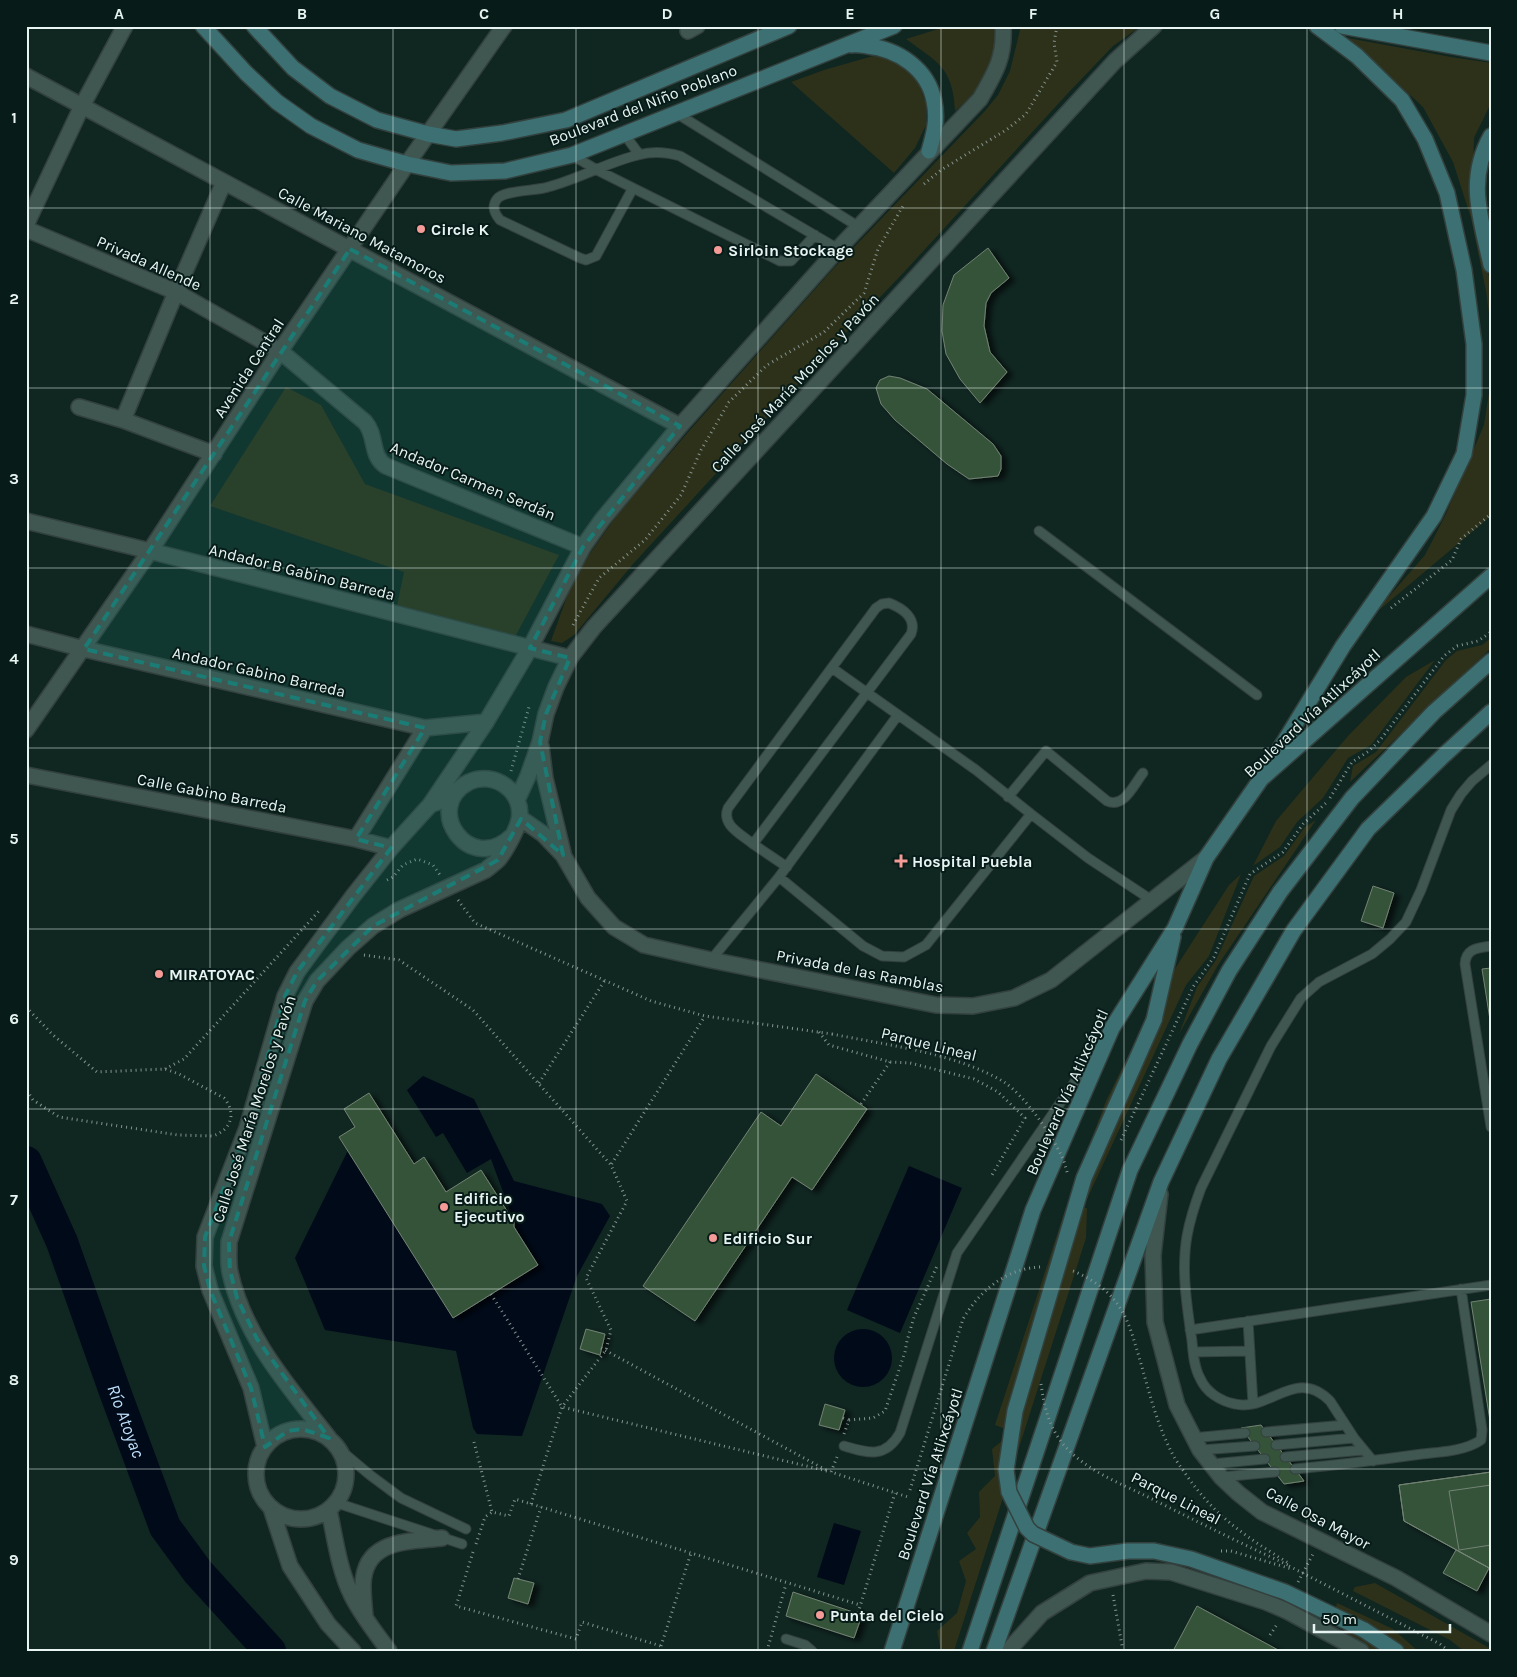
<svg xmlns="http://www.w3.org/2000/svg" width="1517" height="1677" font-family="Karla,sans-serif">
<style>
.green{fill:#2d311a}
.water{fill:#000a19}
.lines{fill:none;stroke-linecap:round;stroke-linejoin:round}
.river{stroke:#000a19;stroke-width:32}
.building{fill:#355339;stroke:#738374;filter:url(#shadow)}
.service-casing{stroke:#33413e;stroke-width:11}
.minor-casing{stroke:#33413e;stroke-width:18}
.tertiary-casing{stroke:#33413e;stroke-width:18}
.secondary-casing{stroke:#33413e;stroke-width:18}
.path{stroke:#839491;stroke-width:3;stroke-dasharray:1 4;stroke-linecap:butt}
.service{stroke:#405651;stroke-width:9}
.minor{stroke:#405651;stroke-width:15}
.tertiary{stroke:#405651;stroke-width:15}
.secondary{stroke:#3c7072;stroke-width:15}
.secondary-bridge-casing{stroke:#33413e;stroke-width:18;stroke-linecap:butt}
.path-bridge{stroke:#839491;stroke-width:3;stroke-dasharray:1 4;stroke-linecap:butt}
.secondary-bridge{stroke:#3c7072;stroke-width:15}
.marked{fill:#1a7c75;fill-opacity:0.2;stroke:#1a7c75;stroke-width:4;stroke-dasharray:10 6;stroke-linejoin:round}
.grid{fill:none;stroke:#e7f4f1;stroke-width:1;stroke-opacity:0.55}
.poi-dot{fill:#f59b97;stroke:#071c18;stroke-width:2}
.labels{text-anchor:middle;dominant-baseline:central;stroke-width:4;stroke-linejoin:round;paint-order:stroke}
.street-label{font-size:16px;fill:#e7f4f1;stroke:#071c18}
.poi-label{font-size:16px;font-weight:bold;fill:#e7f4f1;stroke:#071c18;text-anchor:start}
.water-label{font-size:18px;font-style:italic;fill:#bcdef9;stroke:#071c18}
.neatline{fill:none;stroke:#e7f4f1;stroke-width:2}
.grid-label{font-size:16px;text-anchor:middle;font-weight:bold;fill:#e7f4f1}
</style>
<defs>
<filter id="shadow"><feDropShadow dx="5.5" dy="3" stdDeviation="2.5" flood-color="#0009"/></filter>
</defs>
<rect width="100%" height="100%" fill="#102621"/>
<path class="green" d="M 948,26 L 998,26 C 994,66 985,85 955,111 C 953,67 937,62 906,39 Z
M 1021,26 L 1141,26 L 1113,46 L 1069,92 L 905,271 L 822,358 L 732,456 L 633,564 L 574,635 L 562,643 L 551,641 L 570,588 L 589,555 L 617,515 L 690,430 L 833,269 L 984,112 L 998,95 L 1010,71 Z
M 1342,37 L 1451,57 L 1491,63 L 1491,103 L 1474,138 L 1472,201 L 1491,285 L 1491,329 L 1486,291 L 1471,218 L 1453,162 L 1423,107 L 1371,59 Z
M 873,56 L 894,58 L 909,68 L 919,84 L 926,104 L 926,125 L 915,148 L 894,173 L 791,82 L 824,70 Z
M 1491,380 L 1491,516 L 1372,616 L 1425,555 L 1446,514 L 1484,425 Z
M 286,387 L 321,405 L 365,484 L 559,555 L 515,637 L 396,610 L 404,572 L 210,506 Z
M 1491,638 L 1491,648 L 1350,782 L 1353,766 L 1376,752 L 1446,660 L 1457,651 L 1482,645 Z
M 1435,660 L 1371,745 L 1348,758 L 1323,798 L 1297,822 L 1280,847 L 1253,866 L 1276,821 L 1348,736 L 1406,677 Z
M 1316,820 L 1218,965 L 1179,1034 L 1197,987 L 1216,960 L 1254,876 L 1284,856 L 1305,827 Z
M 1241,874 L 1209,956 L 1186,985 L 1087,1199 L 1070,1195 L 1106,1101 L 1158,995 L 1229,885 Z
M 1066,1207 L 1087,1208 L 1086,1238 L 954,1651 L 941,1651 L 937,1631 L 957,1613 L 966,1581 L 959,1561 L 976,1549 L 967,1533 L 980,1517 L 979,1492 L 995,1476 L 992,1449 L 1013,1432 L 995,1425 Z
M 1375,1583 L 1491,1649 L 1491,1651 L 1464,1651 L 1450,1640 L 1353,1591 L 1355,1587 Z
M 1337,1603 L 1393,1629 L 1418,1651 L 1373,1651 L 1347,1635 L 1337,1620 L 1335,1611 Z"/>
<path class="water" d="M 423,1076 L 474,1099 L 514,1181 L 602,1204 L 610,1216 L 577,1276 L 522,1436 L 477,1434 L 473,1428 L 456,1351 L 325,1330 L 295,1258 L 360,1126 L 472,1306 L 538,1265 L 514,1227 L 514,1222 L 491,1159 L 467,1173 L 443,1133 L 436,1137 L 407,1090 Z
M 909,1166 L 962,1188 L 900,1333 L 847,1310 Z
M834 1358a29 29 0 1 1 58 0a29 29 0 1 1-58 0Z
M 834,1523 L 861,1531 L 844,1585 L 817,1577 Z"/>
<g class="lines">
<path class="river" id="s1" d="M 26,1162 L 62,1242 L 114,1389 L 165,1527 L 198,1572 L 270,1651"/>
</g>
<path class="building" d="M 988,248 L 1009,278 L 991,293 L 986,303 L 984,326 L 990,352 L 1007,372 L 980,403 L 960,379 L 946,354 L 942,331 L 943,305 L 954,275 Z
M 889,376 L 900,378 L 927,389 L 993,444 L 1001,456 L 1001,469 L 998,476 L 969,479 L 947,464 L 895,420 L 881,404 L 876,388 L 880,380 Z
M 1373,886 L 1394,893 L 1383,928 L 1361,921 Z
M 1491,968 L 1491,1026 L 1482,969 Z
M 816,1074 L 867,1109 L 812,1190 L 792,1177 L 695,1321 L 643,1286 L 761,1112 L 781,1126 Z
M 369,1093 L 414,1164 L 424,1157 L 446,1192 L 481,1170 L 514,1222 L 514,1227 L 538,1265 L 453,1318 L 339,1137 L 355,1127 L 344,1109 Z
M 1491,1299 L 1491,1427 L 1471,1302 Z
M 586,1329 L 605,1334 L 600,1355 L 580,1349 Z
M 825,1404 L 845,1410 L 839,1430 L 819,1425 Z
M 1261,1425 L 1295,1469 L 1304,1481 L 1284,1484 L 1241,1428 Z
M 1491,1472 L 1491,1569 L 1404,1521 L 1399,1485 Z
M 1491,1472 L 1491,1569 L 1404,1521 L 1399,1485 Z
M 1491,1485 L 1491,1545 L 1459,1550 L 1449,1491 Z
M 1456,1550 L 1489,1568 L 1477,1591 L 1443,1573 Z
M 514,1578 L 534,1583 L 528,1604 L 508,1598 Z
M 793,1592 L 862,1615 L 854,1638 L 786,1616 Z
M 1197,1606 L 1280,1651 L 1173,1651 Z"/>
<g class="lines">
<defs>
<path id="service" d="M 676,113 L 859,227
M 624,134 L 639,154
M 572,155 L 597,170 L 633,188 L 596,256 L 586,260 L 580,258 L 500,220 C 495,214 491,207 497,199 C 504,190 537,191 548,187 C 579,179 608,162 638,155 C 652,151 666,152 680,156 L 838,249
M 633,188 L 780,261 L 791,261 L 815,235
M 1039,531 L 1257,695
M 889,603 C 902,608 917,618 911,634 L 753,844 C 741,834 721,825 728,808 L 876,608 L 882,604 Z
M 832,668 L 976,770 L 1031,814
M 1008,797 L 1046,751 L 1107,801 C 1124,809 1134,784 1143,773
M 753,844 L 787,867
M 779,877 L 863,946 L 882,956 L 904,957 L 926,945 L 1031,814 L 1088,858 L 1153,901
M 1491,946 C 1478,948 1466,948 1465,964 L 1491,1127
M 711,960 L 779,877 L 898,715
M 1248,1321 L 1253,1404
M 1190,1330 L 1491,1285
M 1193,1352 L 1250,1351
M 1266,1432 L 1345,1425
M 1192,1438 L 1245,1433
M 1276,1445 L 1354,1438
M 844,1446 C 868,1453 885,1459 900,1433 L 957,1253 L 1096,1051
M 339,1449 L 370,1475 L 401,1498 L 466,1529
M 1200,1450 L 1255,1446
M 1285,1457 L 1364,1450
M 1373,1461 L 1354,1438 L 1330,1401 C 1296,1366 1270,1412 1235,1404 C 1220,1401 1206,1392 1200,1378 C 1194,1367 1193,1353 1192,1341 C 1187,1307 1181,1270 1187,1236 C 1190,1219 1195,1204 1201,1188 L 1271,1046 L 1301,998 L 1319,982 L 1372,954 L 1390,939 L 1406,922 L 1421,890 L 1451,810 L 1461,794 L 1472,781 L 1491,765
M 1211,1464 L 1265,1459
M 1295,1469 C 1337,1465 1379,1460 1422,1454 C 1441,1452 1465,1451 1481,1440 L 1482,1430 L 1461,1289
M 1221,1477 L 1275,1472
M 337,1503 L 462,1544
M 786,1639 L 805,1645 L 812,1651"/>
<path id="minor" d="M 688,31 L 697,26
M 26,76 L 680,426
M 26,225 L 82,106 L 125,26
M 26,229 L 176,292 L 280,351 L 365,422 C 377,436 370,456 386,466 L 583,547
M 79,407 L 123,420 L 214,454
M 123,420 L 176,292 L 224,182
M 26,521 L 150,551 L 570,658
M 26,634 L 84,649 L 425,728 L 486,722
M 26,730 L 150,551 L 280,351 L 407,164 L 504,26
M 26,775 L 356,839 L 391,848
M 356,839 L 425,728"/>
<path id="tertiary" d="M 541,746 L 545,778 L 563,853
M 517,800 L 528,776 L 540,742 L 546,714 L 556,687 L 570,658 L 594,627 L 1115,61 L 1154,26
M 430,805 L 486,722 L 530,648 L 583,547 L 602,520 L 680,426 L 838,249 L 980,99 C 995,73 1005,57 1003,26
M 520,818 L 543,834 L 563,855 L 588,898 L 614,927 L 644,945 L 711,960 L 936,1005 L 973,1006 L 1014,998 L 1051,980 L 1206,858
M 1160,1194 L 1153,1255 L 1155,1322 L 1177,1405 L 1200,1450 L 1221,1477 L 1238,1493 L 1262,1512 L 1396,1578 L 1491,1634
M256 1474a45 45 0 1 1 90 0a45 45 0 1 1-90 0Z
M 329,1438 C 290,1388 244,1337 230,1272 C 228,1263 229,1252 229,1242 L 305,1001 L 317,981 L 348,948 L 373,926 L 399,910 L 486,870 C 489,867 494,864 498,860 C 505,852 517,830 519,820 C 525,792 494,770 469,782 C 421,807 470,878 513,835
M 265,1447 L 251,1388 L 210,1290 L 204,1266 L 205,1237 L 247,1128 L 285,996 L 297,972 L 353,896 L 391,848 L 430,805 L 440,801
M 271,1508 L 290,1566 L 328,1624 L 353,1651
M 329,1510 C 335,1538 339,1570 352,1596 C 362,1616 376,1633 389,1651
M 365,1616 C 364,1606 363,1595 363,1585 C 364,1539 408,1542 442,1538
M 1008,1651 L 1042,1613 L 1090,1583 L 1146,1571 L 1171,1572 L 1266,1602 L 1287,1611 L 1361,1651"/>
<path id="secondary" d="M 203,26 L 246,73 L 277,102 L 311,126 L 358,150 L 407,164 L 451,173 L 505,171 L 572,155 L 894,26
M 254,26 L 293,68 L 330,96 L 377,120 L 428,134 L 456,139 L 502,133 L 566,120 L 789,26
M 1342,26 L 1491,53
M 852,45 C 857,44 862,45 867,46 C 898,49 928,69 934,101 C 938,119 934,134 929,151
M 1491,136 C 1466,180 1481,219 1491,265
M 1270,765 L 1343,646 L 1434,516 L 1464,454 L 1474,395 L 1474,344 L 1464,270 L 1447,193 L 1425,139 L 1402,100 L 1357,56 L 1317,26
M 1154,1020 L 1173,937
M 1364,1630 L 1396,1651
M 892,1651 L 1033,1210 L 1112,1028 L 1175,928 L 1206,858 L 1261,779 L 1491,576
M 970,1651 L 1130,1170 L 1190,1044 L 1229,971 L 1280,892 L 1352,798 L 1434,712 L 1491,661
M 994,1651 L 1161,1182 L 1219,1059 L 1294,930 L 1368,829 L 1443,756 L 1491,712"/>
</defs>
<use href="#service" class="service-casing"/>
<use href="#minor" class="minor-casing"/>
<use href="#tertiary" class="tertiary-casing"/>
<use href="#secondary" class="secondary-casing"/>
<path class="path" d="M 924,184 L 941,170 L 1006,130 L 1026,114 L 1057,62 L 1054,43 L 1057,26
M 1391,608 L 1452,560 L 1461,539 L 1491,514
M 573,625 L 599,578 L 645,540 L 681,495 L 701,450 L 729,402 L 767,365 L 824,332 L 864,293 L 878,249 L 903,206
M 511,771 L 529,707
M 1330,798 L 1352,762 L 1369,751 L 1381,739 L 1444,656 L 1457,646 L 1478,641 L 1491,632
M 387,880 L 393,877 L 403,865 L 417,859 L 433,865 L 440,875
M 458,900 L 475,923 L 651,1001 L 705,1016 L 832,1034
M 364,955 L 399,960 L 473,1010 L 611,1165
M 26,1007 L 53,1035 L 97,1072 L 165,1069 L 179,1074 L 224,1098 C 237,1113 231,1131 212,1136 L 178,1135 L 59,1117 L 33,1100 L 26,1089
M 819,1032 L 829,1045 L 890,1062 L 910,1063 L 974,1079 L 998,1092 L 1025,1118 L 992,1175
M 165,1069 L 184,1059 L 319,911
M 539,1083 L 605,980
M 861,1104 L 890,1062
M 1121,1140 L 1193,987 L 1214,957 L 1250,874 L 1283,852 L 1303,824 L 1326,803
M 491,1294 L 562,1407 L 831,1472
M 601,1348 L 826,1470
M 843,1418 L 849,1420
M 844,1434 L 849,1420 L 873,1418 L 885,1411 L 905,1352 L 907,1341 L 914,1317 L 937,1266
M 474,1442 L 492,1512
M 837,1457 L 831,1472 L 908,1497
M 531,1504 L 562,1407 L 606,1350 L 611,1330 L 586,1278 L 627,1201 L 611,1165 L 705,1016
M 476,1544 L 485,1517 L 492,1512 L 509,1516 L 515,1499 L 860,1605
M 1221,1551 L 1231,1551 L 1292,1569
M 473,1552 L 456,1606 L 576,1639 L 582,1622 L 661,1646 L 661,1651
M 1289,1566 L 1440,1644 L 1449,1651
M 518,1579 L 541,1507
M 1298,1582 L 1313,1554
M 1113,1595 L 1123,1651
M 858,1613 L 895,1493
M 1270,1635 L 1278,1623
M 661,1646 L 691,1553
M 767,1651 L 786,1584"/>
<use href="#service" class="service"/>
<use href="#minor" class="minor"/>
<use href="#tertiary" class="tertiary"/>
<use href="#secondary" class="secondary"/>
<defs>
<path id="secondary-bridge" d="M 1154,1020 L 1084,1178 L 1015,1411 L 1006,1470 L 1009,1492 L 1027,1528 L 1033,1534 L 1071,1552 L 1090,1556 L 1128,1551 L 1154,1551 L 1191,1559 L 1285,1592 L 1364,1630"/>
</defs>
<use href="#secondary-bridge" class="secondary-bridge-casing"/>
<path class="path-bridge" d="M 832,1034 C 886,1045 956,1053 1004,1082 C 1024,1095 1052,1135 1062,1157 C 1065,1163 1066,1169 1068,1175
M 1073,1271 C 1093,1279 1111,1292 1122,1311 C 1129,1323 1133,1337 1137,1350 C 1147,1383 1155,1420 1171,1451 C 1174,1458 1180,1466 1185,1473 C 1214,1516 1246,1537 1290,1564
M 1041,1384 C 1044,1406 1049,1427 1063,1444 C 1086,1471 1120,1483 1150,1498 C 1196,1521 1242,1544 1288,1565
M 910,1490 L 963,1319 C 980,1290 1008,1267 1043,1267"/>
<use href="#secondary-bridge" class="secondary-bridge"/>
</g>
<path class="marked" d="M 350,249 L 680,426 L 583,547 L 530,648 L 570,658 L 546,714 L 540,742 L 563,855 L 521,819 L 498,860 L 373,926 L 317,981 L 305,1001 L 229,1242 L 230,1270 L 237,1298 L 257,1339 L 329,1438 L 302,1429 L 288,1431 L 265,1447 L 251,1388 L 210,1290 L 204,1266 L 205,1237 L 247,1128 L 285,996 L 297,972 L 391,848 L 356,839 L 425,728 L 84,649 Z"/>
<path class="grid" d="M 210,26 L 210,1651M 393,26 L 393,1651M 576,26 L 576,1651M 758,26 L 758,1651M 941,26 L 941,1651M 1124,26 L 1124,1651M 1307,26 L 1307,1651M 26,208 L 1491,208M 26,388 L 1491,388M 26,568 L 1491,568M 26,748 L 1491,748M 26,929 L 1491,929M 26,1109 L 1491,1109M 26,1289 L 1491,1289M 26,1469 L 1491,1469"/>
<g class="poi-dot">
<circle cx="421" cy="229" r="5"/>
<circle cx="718" cy="250" r="5"/>
<path d="M898.5 853.5h5v5h5v5h-5v5h-5v-5h-5v-5h5z"/>
<circle cx="159" cy="974" r="5"/>
<circle cx="444" cy="1207" r="5"/>
<circle cx="713" cy="1238" r="5"/>
<circle cx="820" cy="1615" r="5"/>
</g>
<g class="labels">
<g class="street-label">
<text transform="translate(643 105) rotate(-21)">Boulevard del Niño Poblano</text>
<text transform="translate(362 235) rotate(28)">Calle Mariano Matamoros</text>
<text transform="translate(149 263) rotate(24)">Privada Allende</text>
<text transform="translate(249 368) rotate(-57)">Avenida Central</text>
<text transform="translate(795 383) rotate(-47)">Calle José María Morelos y Pavón</text>
<text transform="translate(473 481) rotate(23)">Andador Carmen Serdán</text>
<text transform="translate(302 572) rotate(14)">Andador B Gabino Barreda</text>
<text transform="translate(259 672) rotate(13)">Andador Gabino Barreda</text>
<text transform="translate(1312 713) rotate(-43)">Boulevard Vía Atlixcáyotl</text>
<text transform="translate(212 793) rotate(11)">Calle Gabino Barreda</text>
<text transform="translate(860 971) rotate(11)">Privada de las Ramblas</text>
<text transform="translate(929 1044) rotate(14)">Parque Lineal</text>
<text transform="translate(1067 1092) rotate(-66)">Boulevard Vía Atlixcáyotl</text>
<text transform="translate(254 1109) rotate(-72)">Calle José María Morelos y Pavón</text>
<text transform="translate(930 1474) rotate(-72)">Boulevard Vía Atlixcáyotl</text>
<text transform="translate(1176 1498) rotate(27)">Parque Lineal</text>
<text transform="translate(1318 1518) rotate(28)">Calle Osa Mayor</text>
</g>
<g class="poi-label">
<text x="431" y="229">Circle K</text>
<text x="728" y="250">Sirloin Stockage</text>
<text x="912" y="861">Hospital Puebla</text>
<text x="169" y="974">MIRATOYAC</text>
<text x="454" y="1198">Edificio<tspan x="454" dy="18">Ejecutivo</tspan></text>
<text x="723" y="1238">Edificio Sur</text>
<text x="830" y="1615">Punta del Cielo</text>
</g>
<g class="water-label">
<text stroke="none"><textPath href="#s1" startOffset="278">Río Atoyac</textPath></text>
</g>
</g>
<rect width="1517" height="1677" fill="none" stroke="#071c18" stroke-width="55"/>
<path d="M1314 1624v8h136v-8" fill="none" stroke="#e7f4f1" stroke-width="2.5"/>
<text x="1322" y="1624" font-size="15" fill="#e7f4f1" stroke="#071c18" stroke-width="4" paint-order="stroke">50 m</text>
<rect x="28" y="28" width="1462" height="1622" class="neatline"/>
<g class="grid-label">
<text x="119" y="19">A</text>
<text x="302" y="19">B</text>
<text x="484" y="19">C</text>
<text x="667" y="19">D</text>
<text x="850" y="19">E</text>
<text x="1033" y="19">F</text>
<text x="1215" y="19">G</text>
<text x="1398" y="19">H</text>
<text x="14" y="123">1</text>
<text x="14" y="304">2</text>
<text x="14" y="484">3</text>
<text x="14" y="664">4</text>
<text x="14" y="844">5</text>
<text x="14" y="1024">6</text>
<text x="14" y="1205">7</text>
<text x="14" y="1385">8</text>
<text x="14" y="1565">9</text>
</g>
</svg>
